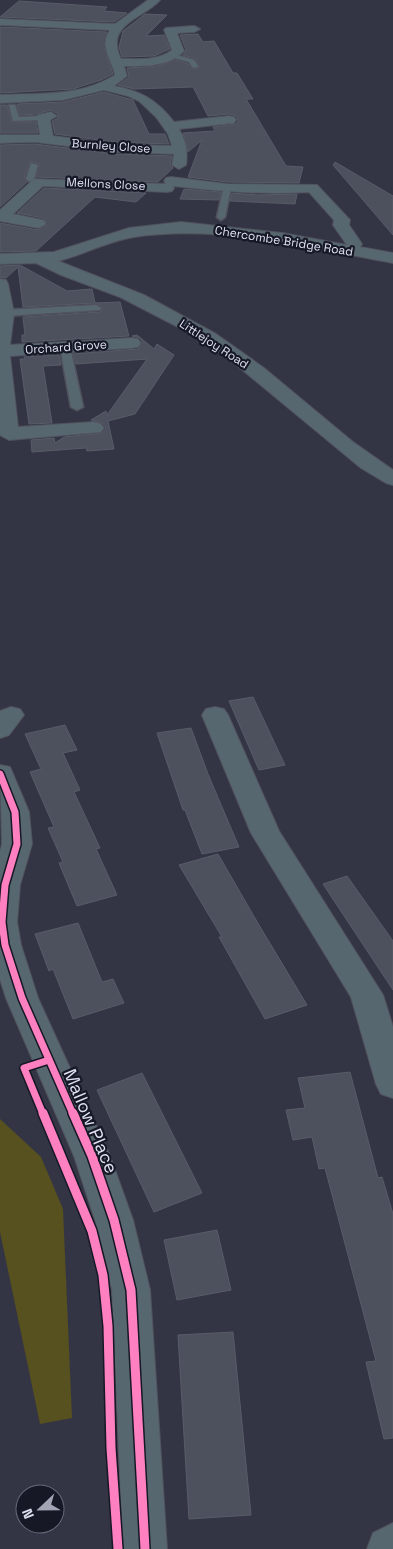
<svg xmlns="http://www.w3.org/2000/svg" width="393" height="1549" font-family="'Space Grotesk',sans-serif">
<style>
.green{fill:#57501f}
.building{fill:#4d505d;stroke:#585c68}
.lines{fill:none;stroke-linecap:round;stroke-linejoin:round}
.lane-casing{stroke:#51525e;stroke-width:3}
.street-casing{stroke:#51525e;stroke-width:2}
.lane{fill:#57676f;fill-rule:evenodd}
.street{fill:#57676f;fill-rule:evenodd}
.cycleway-far1-casing{stroke:#171826;stroke-width:10}
.cycleway-casing{stroke:#171826;stroke-width:12}
.cycleway-far1{stroke:#ff80c0;stroke-width:7}
.cycleway{stroke:#ff80c0;stroke-width:9}
.labels{text-anchor:middle;dominant-baseline:central;stroke-width:4.5;stroke-linejoin:round;paint-order:stroke}
.far-street-label{font-size:12px;fill:#dfe2f4;stroke:#171826}
.near-street-label{font-size:18px;fill:#dfe2f4;stroke:#171826}
</style>
<rect width="100%" height="100%" fill="#343544"/>
<path class="green" d="M 0,1119 L 41,1157 L 63,1209 L 72,1418 L 40,1424 L 0,1232 Z"/>
<path class="building" d="M 19,1 L 107,7 L 104,11 L 127,13 L 114,22 L 0,17 Z
M 145,14 L 167,15 L 146,36 L 164,35 L 170,49 L 154,56 L 122,57 L 119,47 L 123,31 Z
M 0,27 L 107,32 L 104,47 L 113,74 L 101,80 L 73,89 L 0,93 Z
M 198,34 L 203,42 L 214,41 L 233,73 L 237,73 L 253,99 L 246,99 L 286,166 L 303,167 L 299,183 L 227,182 L 188,177 L 202,140 L 188,152 L 183,133 L 215,131 L 213,127 L 236,124 L 238,121 L 236,116 L 229,114 L 208,116 L 193,87 L 134,89 L 118,85 L 129,77 L 127,68 L 157,66 L 175,60 L 188,64 L 193,70 L 200,68 L 196,59 L 183,55 L 186,50 L 180,35 Z
M 104,92 L 133,100 L 149,134 L 165,134 L 169,144 L 115,142 L 55,134 L 52,121 L 58,118 L 58,114 L 51,110 L 36,114 L 20,115 L 17,104 L 63,102 Z
M 0,105 L 7,105 L 12,122 L 36,122 L 38,133 L 0,133 Z
M 35,144 L 115,154 L 172,156 L 170,165 L 173,168 L 158,182 L 36,177 L 40,164 L 30,161 L 24,178 L 27,182 L 0,207 L 0,145 Z
M 335,162 L 393,196 L 393,235 L 333,165 Z
M 44,188 L 146,193 L 136,202 L 95,197 L 36,251 L 0,252 L 0,223 L 38,230 L 47,224 L 43,218 L 17,213 Z
M 184,189 L 207,191 L 221,192 L 219,200 L 180,199 Z
M 232,193 L 258,195 L 297,194 L 295,204 L 230,201 Z
M 20,265 L 67,291 L 92,289 L 95,303 L 120,302 L 129,336 L 22,342 L 22,335 L 25,335 L 23,317 L 100,312 L 103,307 L 96,303 L 23,307 L 18,267 L 6,278 L 0,277 L 0,266 Z
M 137,335 L 154,349 L 157,344 L 174,355 L 135,414 L 108,421 L 114,449 L 87,451 L 86,448 L 32,452 L 31,440 L 54,438 L 55,443 L 64,437 L 102,433 L 106,428 L 102,423 L 91,420 L 106,411 L 107,415 L 147,359 L 76,364 L 73,354 L 138,349 L 143,343 L 140,338 L 132,336 Z
M 59,355 L 61,365 L 43,366 L 52,423 L 29,424 L 20,359 L 25,359 L 24,357 Z
M 253,697 L 276,746 L 285,765 L 259,770 L 229,701 Z
M 65,725 L 77,750 L 63,753 L 80,790 L 74,792 L 100,848 L 96,849 L 117,895 L 77,906 L 59,863 L 63,862 L 48,828 L 54,827 L 30,772 L 41,769 L 25,734 Z
M 191,728 L 208,774 L 239,847 L 202,854 L 185,810 L 183,810 L 157,733 Z
M 218,854 L 259,925 L 307,1005 L 265,1019 L 219,937 L 222,937 L 179,865 Z
M 347,876 L 393,941 L 393,990 L 323,884 Z
M 78,923 L 102,982 L 113,979 L 124,1003 L 73,1019 L 53,969 L 49,971 L 35,934 Z
M 350,1072 L 378,1178 L 382,1177 L 393,1214 L 393,1438 L 384,1439 L 366,1362 L 376,1361 L 325,1168 L 319,1169 L 312,1137 L 293,1140 L 286,1110 L 305,1108 L 298,1078 Z
M 142,1073 L 202,1193 L 154,1212 L 97,1090 Z
M 217,1230 L 231,1290 L 177,1300 L 164,1240 Z
M 233,1332 L 251,1515 L 189,1519 L 178,1335 Z"/>
<g class="lines">
<defs>
<path id="lane" d="M 173,54 L 194,60 L 199,67 L 193,68 L 189,62 L 171,57 Z
M 9,105 L 15,105 L 19,117 L 43,116 L 47,118 L 43,120 L 13,121 Z
M 31,163 L 38,165 L 34,179 L 30,182 L 26,179 Z
M 224,186 L 231,188 L 225,217 L 221,220 L 217,217 Z
M 96,305 L 101,308 L 100,310 L 5,316 L 0,313 L 5,310 Z
M 65,344 L 70,347 L 83,407 L 77,410 L 71,407 L 60,347 Z"/>
<path id="street" d="M 148,0 L 160,0 C 143,19 104,24 121,59 C 138,59 158,61 172,50 L 164,30 L 166,28 L 194,26 L 200,29 L 194,32 L 177,33 L 184,51 C 170,67 144,66 124,66 L 127,76 L 114,86 C 141,91 157,100 174,122 L 229,116 L 234,117 L 236,120 L 234,123 L 179,129 C 186,141 188,152 186,165 L 179,169 L 172,165 L 174,154 L 115,152 L 35,142 L 0,143 L 0,135 L 40,135 L 37,118 L 38,115 L 51,112 L 57,116 L 50,120 L 53,136 L 115,144 L 172,146 L 168,134 L 156,117 L 139,101 L 128,96 L 104,90 L 63,100 L 0,103 L 0,95 C 40,93 80,97 115,75 C 111,58 99,46 110,30 L 0,25 L 0,19 L 115,24 Z
M 171,177 L 227,184 L 317,185 L 350,220 L 349,225 L 362,244 L 360,247 L 393,253 L 393,263 C 309,248 219,224 134,237 C 108,241 83,255 58,261 L 144,295 L 216,334 L 264,368 L 353,442 L 393,470 L 393,485 L 386,483 L 361,468 L 228,358 L 180,328 L 120,297 L 61,275 L 36,263 L 0,264 L 0,254 L 54,252 L 129,228 L 181,222 L 282,233 L 347,245 L 333,225 L 334,220 L 309,192 C 263,195 219,191 173,186 L 174,188 L 172,191 L 167,192 L 43,186 L 13,214 L 43,220 L 46,223 L 43,226 L 38,228 L 0,221 L 0,210 L 34,179 L 166,184 L 164,181 L 166,178 Z
M 0,279 L 6,280 L 8,284 L 14,313 L 10,345 L 132,338 L 138,339 L 141,343 L 138,347 L 132,348 L 10,356 L 18,427 L 94,422 L 101,424 L 104,428 L 101,432 L 9,440 L 0,435 Z
M 11,707 L 20,709 L 24,715 L 9,735 L 0,738 L 0,711 Z
M 215,707 L 224,709 L 228,715 L 279,831 L 383,995 L 393,1027 L 393,1098 L 381,1094 L 376,1084 L 351,997 L 251,833 L 202,715 L 206,709 Z
M 0,765 L 10,767 L 29,812 L 32,844 L 20,885 L 17,922 L 21,945 L 38,998 L 110,1156 L 133,1220 L 150,1290 L 167,1549 L 123,1549 L 112,1290 L 95,1220 L 74,1156 L 6,998 L 0,979 L 0,852 L 2,844 Z
M 393,1523 L 393,1549 L 367,1549 L 373,1533 Z"/>
</defs>
<use href="#lane" class="lane-casing"/>
<use href="#street" class="street-casing"/>
<use href="#lane" class="lane"/>
<use href="#street" class="street"/>
<defs>
<path id="cycleway-far1" d="M 0,774 L 15,812 L 17,844 L 5,885 L 2,922 L 5,945 L 22,998 L 73,1114
M 43,1114 L 24,1068 L 49,1060"/>
<path id="cycleway" d="M 43,1113 L 92,1231 L 103,1275 L 108,1326 L 111,1448 L 118,1549
M 73,1113 L 92,1156 L 114,1220 L 131,1290 L 145,1549"/>
</defs>
<use href="#cycleway-far1" class="cycleway-far1-casing"/>
<use href="#cycleway" class="cycleway-casing"/>
<use href="#cycleway-far1" class="cycleway-far1"/>
<use href="#cycleway" class="cycleway"/>
</g>
<g class="labels">
<g class="far-street-label">
<text transform="translate(111 146) rotate(4)">Burnley Close</text>
<text transform="translate(106 184) rotate(3)">Mellons Close</text>
<text transform="translate(284 241) rotate(9)">Chercombe Bridge Road</text>
<text transform="translate(214 344) rotate(33)">Littlejoy Road</text>
<text transform="translate(66 347) rotate(-4)">Orchard Grove</text>
</g>
<g class="near-street-label">
<text transform="translate(91 1121) rotate(67)">Mallow Place</text>
</g>
</g>
<g transform="translate(40 1509) rotate(248)"><circle r="24" fill="#171826" stroke="#676978"/>
<path d="M0-4L9 19L0 12L-9 19Z" fill="#a3a5b6"/>
<text y="-8" font-size="14" font-weight="bold" text-anchor="middle" fill="#dfe2f4">N</text>
</g>
</svg>
